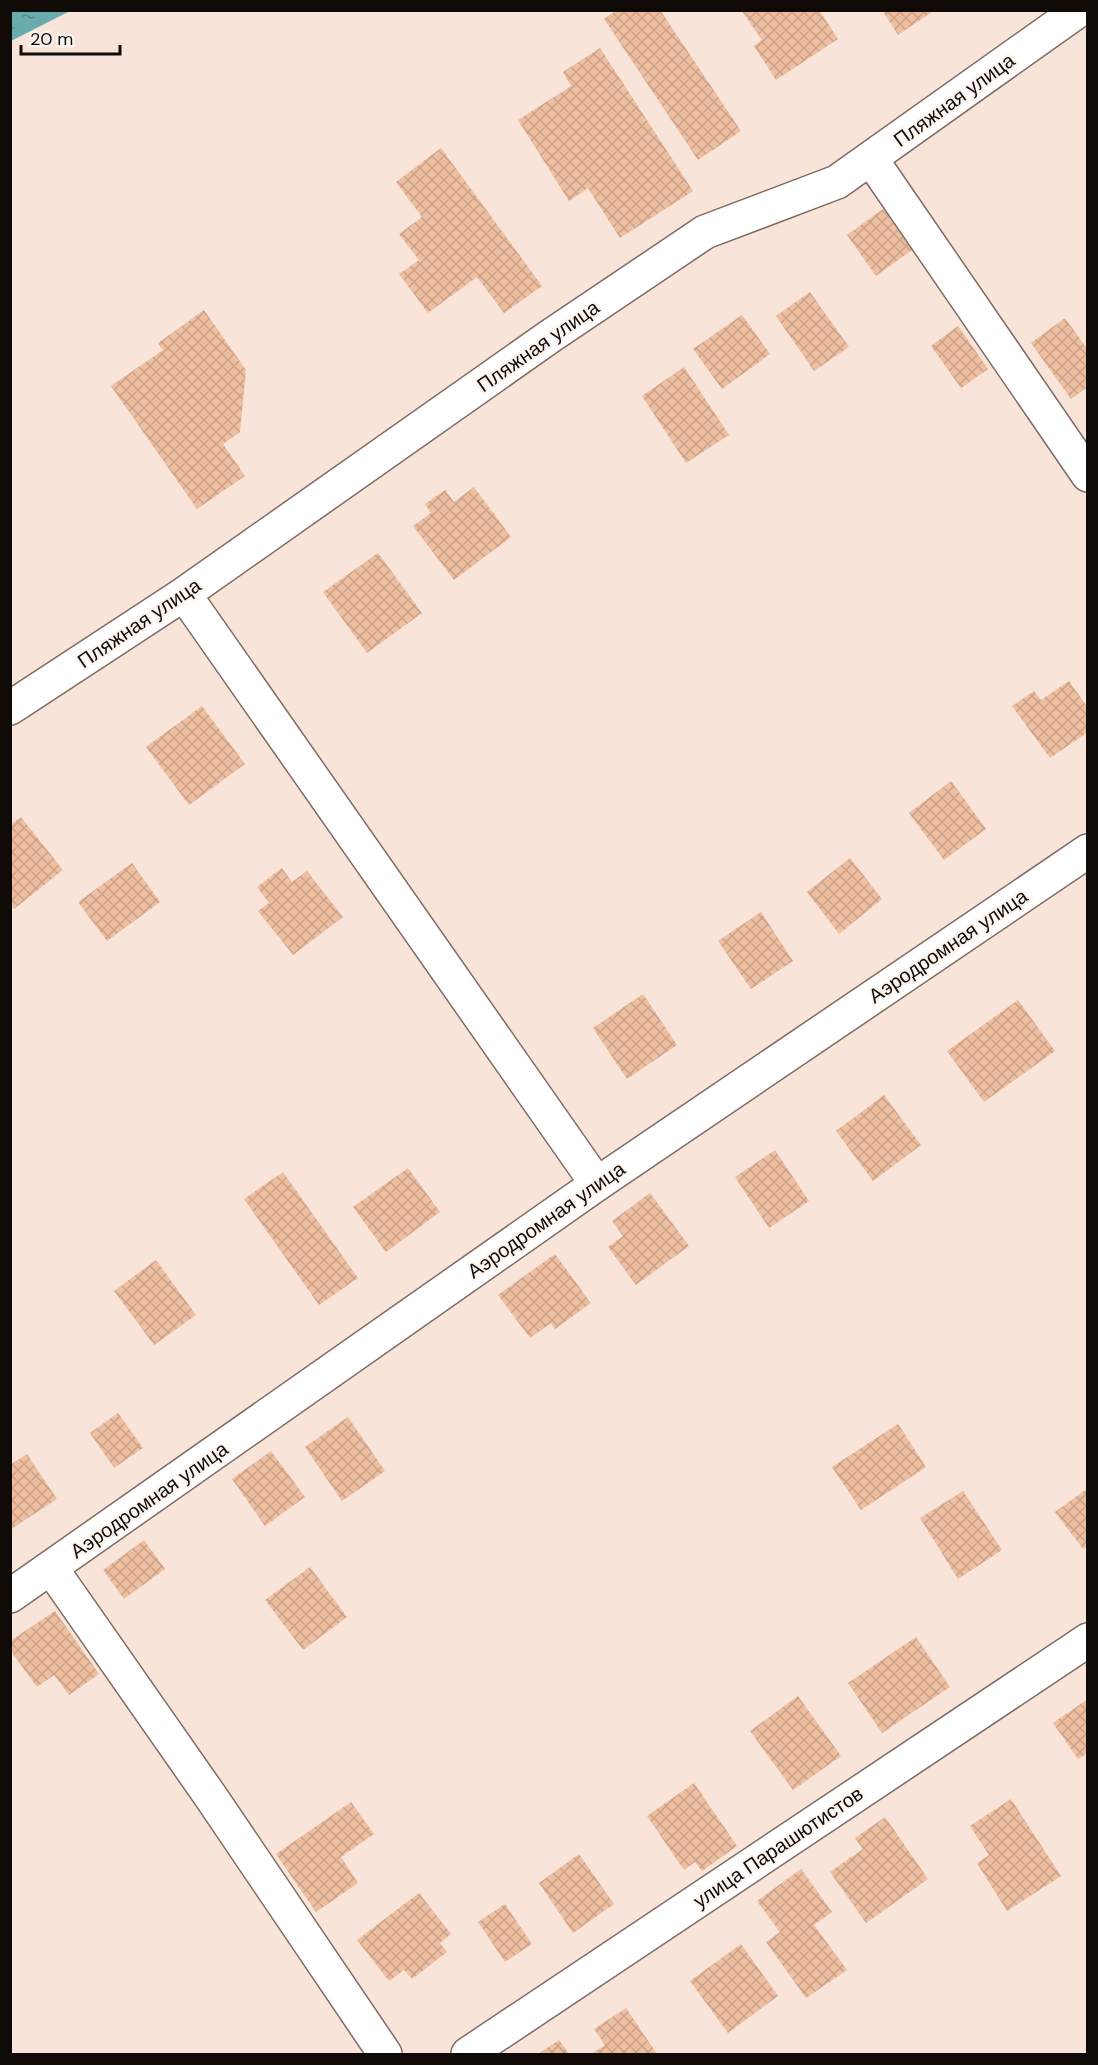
<svg xmlns="http://www.w3.org/2000/svg" width="1098" height="2065" font-family="'DM Sans',sans-serif">
<style>
.water{fill:url(#water-ripples)}
.building{fill:url(#building-cross-hatch)}
.lines{fill:none;stroke-linecap:round;stroke-linejoin:round}
.minor-casing{stroke:#7e6c62;stroke-width:36}
.tertiary-casing{stroke:#7e6c62;stroke-width:36}
.minor{stroke:#fff;stroke-width:33}
.tertiary{stroke:#fff;stroke-width:33}
.labels{text-anchor:middle;dominant-baseline:central;stroke-width:4.5;stroke-linejoin:round;paint-order:stroke}
.street-label{font-size:20px;fill:#110b07;stroke:#fcf4ef}
</style>
<defs>
<pattern id="water-ripples" width="26" height="14" patternUnits="userSpaceOnUse" patternTransform="scale(1.5)"><rect width="26" height="14" fill="#69acad"/><path d="M2 4q2-2 4 0t4 0M15 11q2-2 4 0t4 0" fill="none" stroke="#558a8b"/></pattern>
<pattern id="building-cross-hatch" width="8" height="8" patternUnits="userSpaceOnUse" patternTransform="scale(1.5)"><rect width="8" height="8" fill="#eebea0"/><path d="M0 0l8 8M0 8l8-8" fill="none" stroke="#cba288"/></pattern>
</defs>
<rect width="100%" height="100%" fill="#f8e4d8"/>
<path class="water" d="M 11,10 L 70,10 L 70,11 L 11,41 Z"/>
<path class="building" d="M 617,10 L 660,10 L 741,131 L 698,160 L 604,19 Z
M 741,10 L 819,10 L 838,39 L 776,80 L 754,46 L 762,40 Z
M 882,10 L 935,10 L 898,35 Z
M 600,48 L 693,191 L 620,238 L 588,188 L 569,201 L 518,120 L 571,86 L 563,72 Z
M 441,148 L 542,286 L 504,313 L 477,277 L 428,313 L 399,274 L 419,260 L 399,234 L 422,217 L 396,182 Z
M 883,209 L 912,250 L 876,276 L 847,235 Z
M 810,292 L 849,347 L 814,371 L 776,316 Z
M 204,310 L 246,370 L 240,432 L 223,444 L 245,476 L 197,509 L 111,386 L 163,350 L 158,343 Z
M 742,315 L 770,354 L 722,389 L 693,349 Z
M 1065,318 L 1088,350 L 1088,387 L 1071,399 L 1031,343 Z
M 958,326 L 988,369 L 961,388 L 931,346 Z
M 684,367 L 729,435 L 686,463 L 642,396 Z
M 474,487 L 511,537 L 454,580 L 413,526 L 431,513 L 425,504 L 445,490 L 454,502 Z
M 378,553 L 422,613 L 367,653 L 323,592 Z
M 1069,681 L 1088,708 L 1088,732 L 1050,758 L 1012,706 L 1034,691 L 1041,700 Z
M 202,706 L 245,764 L 189,805 L 146,747 Z
M 951,781 L 986,829 L 944,860 L 909,813 Z
M 21,817 L 63,870 L 14,909 L 10,905 L 10,825 Z
M 850,858 L 882,899 L 839,934 L 807,892 Z
M 132,863 L 160,902 L 107,941 L 78,902 Z
M 282,868 L 292,882 L 307,871 L 343,917 L 293,955 L 258,911 L 269,903 L 257,887 Z
M 761,912 L 793,961 L 751,989 L 718,941 Z
M 643,994 L 677,1045 L 627,1079 L 593,1028 Z
M 1018,1000 L 1055,1051 L 984,1102 L 947,1051 Z
M 884,1095 L 921,1145 L 873,1181 L 836,1131 Z
M 775,1150 L 809,1201 L 769,1228 L 735,1177 Z
M 408,1168 L 440,1212 L 386,1252 L 353,1207 Z
M 283,1172 L 358,1278 L 319,1305 L 244,1199 Z
M 650,1193 L 689,1246 L 636,1285 L 608,1247 L 623,1236 L 612,1221 Z
M 555,1254 L 591,1303 L 555,1329 L 551,1323 L 530,1338 L 498,1295 Z
M 156,1260 L 196,1315 L 154,1345 L 114,1291 Z
M 118,1413 L 143,1448 L 114,1468 L 90,1433 Z
M 348,1417 L 385,1471 L 342,1501 L 305,1447 Z
M 898,1424 L 926,1467 L 861,1510 L 832,1467 Z
M 271,1451 L 305,1497 L 265,1526 L 232,1479 Z
M 27,1454 L 57,1499 L 10,1530 L 10,1465 Z
M 1088,1488 L 1088,1546 L 1083,1549 L 1055,1512 Z
M 963,1491 L 1002,1550 L 958,1579 L 920,1518 Z
M 144,1540 L 165,1569 L 124,1599 L 103,1570 Z
M 310,1567 L 347,1617 L 303,1650 L 265,1600 Z
M 55,1611 L 99,1674 L 69,1695 L 54,1675 L 37,1687 L 10,1650 L 10,1641 Z
M 916,1637 L 950,1687 L 882,1733 L 848,1683 Z
M 798,1696 L 841,1756 L 793,1790 L 750,1731 Z
M 1088,1699 L 1088,1753 L 1078,1759 L 1053,1723 Z
M 694,1783 L 737,1846 L 702,1871 L 695,1862 L 684,1870 L 647,1816 Z
M 1011,1799 L 1061,1876 L 1007,1911 L 977,1863 L 989,1855 L 970,1826 Z
M 351,1802 L 374,1834 L 341,1857 L 358,1883 L 316,1912 L 276,1854 Z
M 885,1817 L 928,1879 L 866,1923 L 830,1872 L 863,1849 L 855,1838 Z
M 579,1854 L 614,1904 L 573,1933 L 539,1883 Z
M 801,1869 L 832,1912 L 814,1925 L 847,1970 L 806,1998 L 766,1942 L 780,1932 L 757,1901 Z
M 419,1893 L 451,1934 L 440,1943 L 447,1952 L 412,1979 L 404,1970 L 389,1981 L 357,1940 Z
M 505,1904 L 532,1944 L 505,1962 L 478,1922 Z
M 741,1944 L 778,1996 L 728,2033 L 690,1981 Z
M 626,2008 L 657,2054 L 591,2054 L 605,2045 L 594,2029 Z
M 559,2040 L 569,2054 L 538,2054 Z"/>
<g class="lines">
<defs>
<path id="minor" d="M 871,159 L 1088,475
M 184,594 L 597,1184
M 10,708 L 184,594 L 549,337 L 705,232 L 837,182 L 1079,10
M 51,1568 L 211,1797 L 385,2054
M 468,2054 L 1088,1640"/>
<path id="tertiary" d="M 10,1596 L 597,1184 L 1088,851"/>
</defs>
<use href="#minor" class="minor-casing"/>
<use href="#tertiary" class="tertiary-casing"/>
<use href="#minor" class="minor"/>
<use href="#tertiary" class="tertiary"/>
</g>
<g class="labels">
<g class="street-label">
<text transform="translate(954 100) rotate(-36)">Пляжная улица</text>
<text transform="translate(538 346) rotate(-35)">Пляжная улица</text>
<text transform="translate(139 623) rotate(-34)">Пляжная улица</text>
<text transform="translate(948 946) rotate(-34)">Аэродромная улица</text>
<text transform="translate(546 1220) rotate(-35)">Аэродромная улица</text>
<text transform="translate(149 1500) rotate(-35)">Аэродромная улица</text>
<text transform="translate(778 1847) rotate(-34)">улица Парашютистов</text>
</g>
</g>
<rect width="1098" height="2065" fill="none" stroke="#110b07" stroke-width="24"/>
<path d="M21 45v9h99v-9" fill="none" stroke="#110b07" stroke-width="3"/>
<text x="30" y="45" font-size="18" fill="#110b07" stroke="#fcf4ef" stroke-width="4.5" paint-order="stroke">20 m</text>
</svg>
